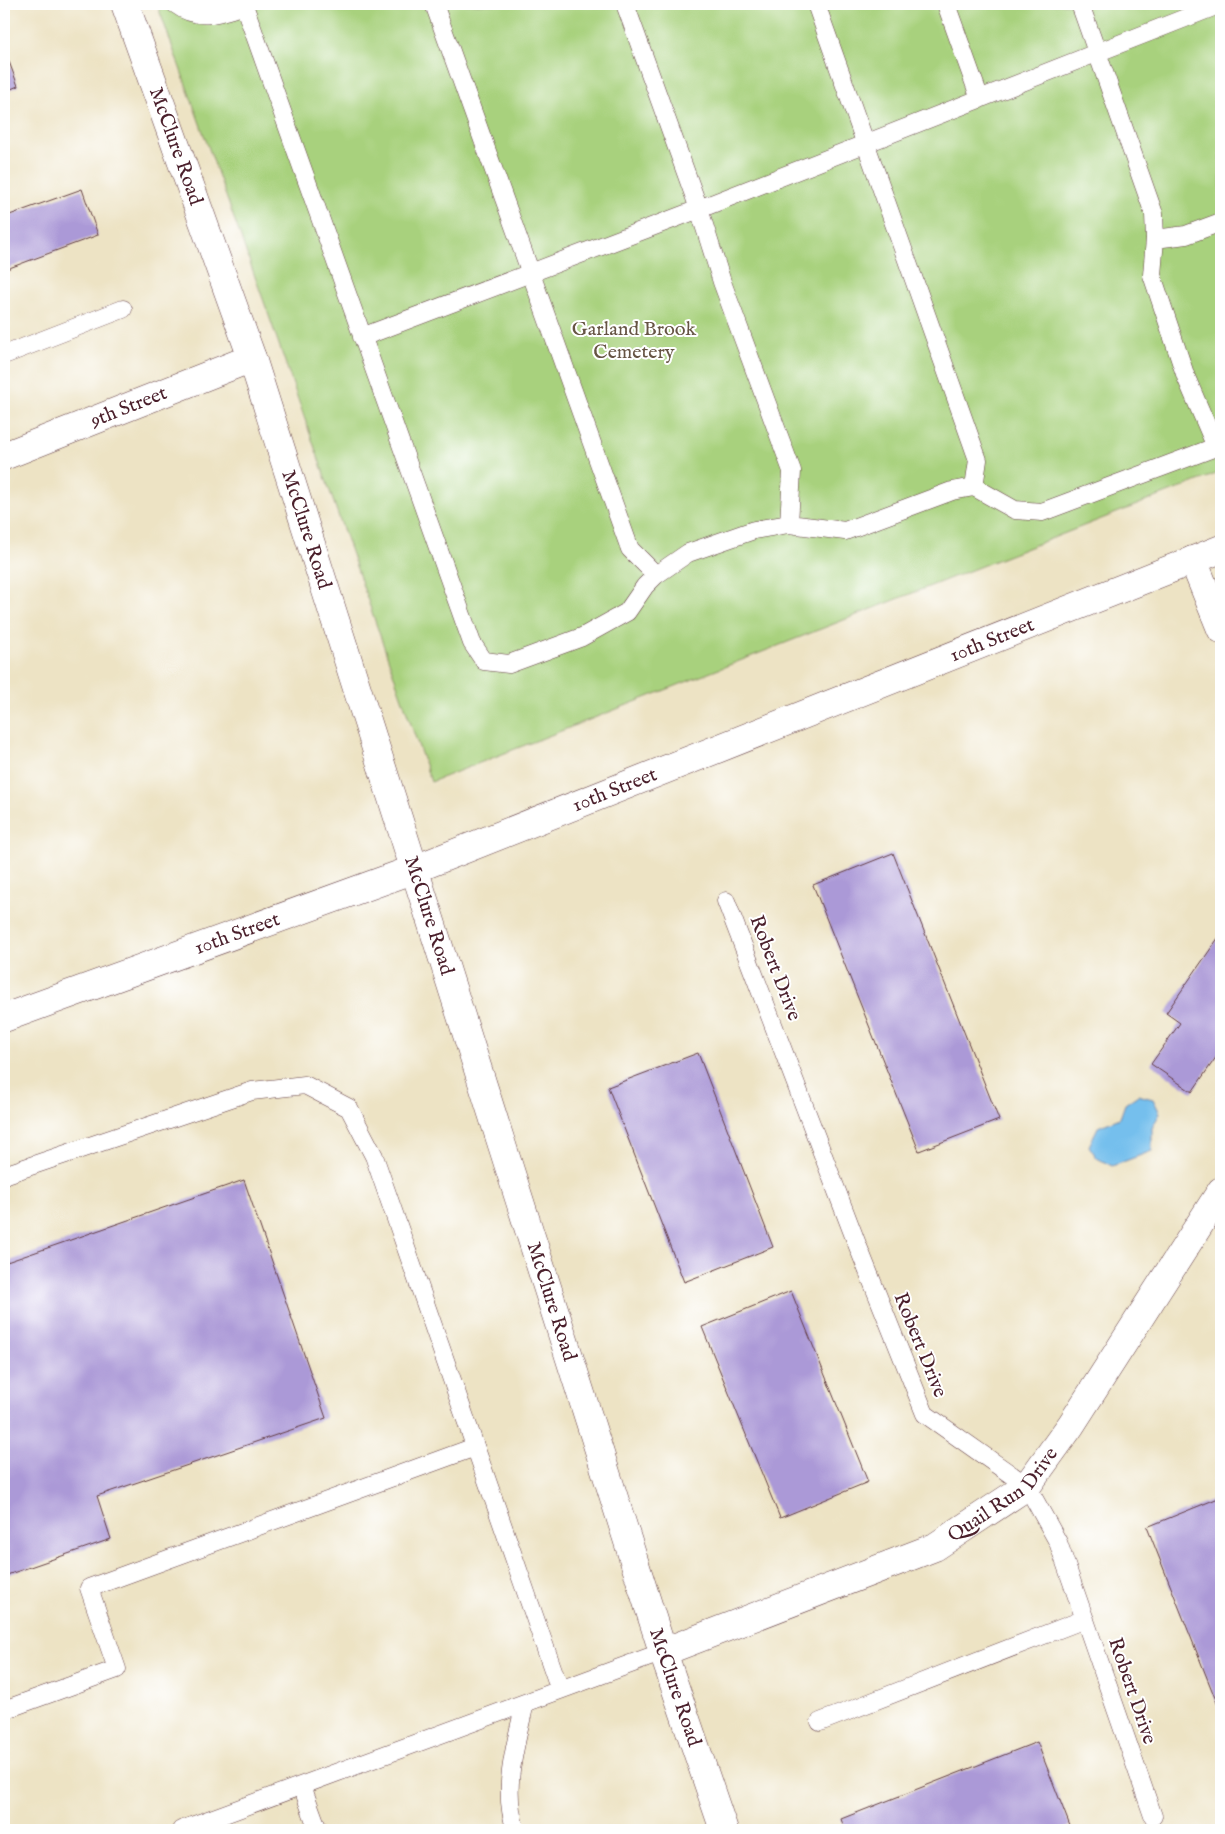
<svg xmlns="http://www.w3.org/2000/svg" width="1225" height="1834" font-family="'IM FELL English',serif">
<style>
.green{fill:#a8d17d;stroke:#797854}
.water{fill:#74bfed;stroke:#5f6f8c}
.building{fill:#ab99d7}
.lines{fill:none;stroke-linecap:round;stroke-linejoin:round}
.lane-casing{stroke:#623c42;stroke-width:19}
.street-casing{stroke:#623c42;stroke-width:29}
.secondary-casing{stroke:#623c42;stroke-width:29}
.lane{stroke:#fff;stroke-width:18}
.street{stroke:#fff;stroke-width:28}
.secondary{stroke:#fff;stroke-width:28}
.labels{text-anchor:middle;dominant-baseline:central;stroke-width:4;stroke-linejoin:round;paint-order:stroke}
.street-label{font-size:20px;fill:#4a1f2b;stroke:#fff}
.park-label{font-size:20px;fill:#665444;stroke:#fff}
</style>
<rect width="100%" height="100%" fill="#fff"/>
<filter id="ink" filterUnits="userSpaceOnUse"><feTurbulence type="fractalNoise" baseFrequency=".02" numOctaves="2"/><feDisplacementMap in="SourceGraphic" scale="10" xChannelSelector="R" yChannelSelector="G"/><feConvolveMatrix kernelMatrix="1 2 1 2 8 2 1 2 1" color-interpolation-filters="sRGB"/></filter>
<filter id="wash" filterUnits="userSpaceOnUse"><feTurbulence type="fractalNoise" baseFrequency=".0096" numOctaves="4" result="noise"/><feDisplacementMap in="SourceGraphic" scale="20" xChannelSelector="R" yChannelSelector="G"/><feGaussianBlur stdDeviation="1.12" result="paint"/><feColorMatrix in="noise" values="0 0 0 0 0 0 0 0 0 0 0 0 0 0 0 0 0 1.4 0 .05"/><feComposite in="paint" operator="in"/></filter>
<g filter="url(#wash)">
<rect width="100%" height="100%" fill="#ede3c4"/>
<path class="green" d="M 157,4 L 1221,4 L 1221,472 L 431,782 L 268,313 Z"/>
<path class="water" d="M 1138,1095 L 1153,1099 L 1160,1113 L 1152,1128 L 1152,1151 L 1112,1166 L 1097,1158 L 1089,1146 L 1098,1127 L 1120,1118 L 1125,1104 Z"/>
<g id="blocks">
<path class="building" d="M 4,48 L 18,86 L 4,92 Z
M 82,189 L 98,235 L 4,270 L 4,217 Z
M 893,853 L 999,1120 L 919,1151 L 813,885 Z
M 1221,934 L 1221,1055 L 1219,1053 L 1192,1092 L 1151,1064 L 1180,1023 L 1166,1013 Z
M 698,1053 L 773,1247 L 684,1282 L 608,1087 Z
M 244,1180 L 326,1418 L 97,1496 L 111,1539 L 4,1576 L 4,1263 Z
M 791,1291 L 868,1482 L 780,1518 L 702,1327 Z
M 1221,1497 L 1221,1713 L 1147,1527 Z
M 1037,1742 L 1070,1826 L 1059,1830 L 845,1830 L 841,1819 Z"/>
</g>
</g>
<g filter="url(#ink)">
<use href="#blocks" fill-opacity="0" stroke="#623c42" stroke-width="1"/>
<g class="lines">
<defs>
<path id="lane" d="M 175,4 C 199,22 221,13 246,4
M 434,4 L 630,549 L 656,575
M 625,4 L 699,209 L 722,282 L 792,471 L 789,524
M 816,4 L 978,460 L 974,487
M 946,4 L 980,99
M 1080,4 L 1154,214 L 1155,239 L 1152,275 L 1186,377 L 1216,447
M 244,5 L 472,643 L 484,661 L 509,664 L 582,637 L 627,612 L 645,586 L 656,575 L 688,553 L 754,530 L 789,524 L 845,531 L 952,491 L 974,487 L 1015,510 L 1042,512 L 1221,445
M 1155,239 L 1186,235 L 1221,222
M 362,337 L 699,209 L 1221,4
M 4,355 L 123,309
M 726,901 L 857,1244 L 925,1414 L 1027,1486 L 1058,1542 L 1153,1816
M 4,1175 L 252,1091 L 305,1085 L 349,1108 L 374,1156 L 560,1690
M 4,1710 L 117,1669 L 89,1588 L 475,1447
M 820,1722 L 1085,1619
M 302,1786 L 318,1830
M 181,1830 L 663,1652
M 516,1830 C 501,1790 516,1744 525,1703"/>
<g id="street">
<path id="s1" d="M 4,456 L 252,358"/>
<path d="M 1193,560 L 1221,629"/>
<path id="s2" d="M 663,1652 L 935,1547 L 1027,1486 L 1071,1425 L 1221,1191"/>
</g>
<g id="secondary">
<path id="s3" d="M 125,4 L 252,358 L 663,1652 L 724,1830"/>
<path id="s4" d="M 4,1018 L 415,869 L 1221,549"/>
</g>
</defs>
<use href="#lane" class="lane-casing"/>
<use href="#street" class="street-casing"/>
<use href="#secondary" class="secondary-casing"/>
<use href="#lane" class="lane"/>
<use href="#street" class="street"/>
<use href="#secondary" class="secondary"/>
</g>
</g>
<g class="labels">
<g class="street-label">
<text stroke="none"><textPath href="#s3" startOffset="151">McClure Road</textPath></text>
<text stroke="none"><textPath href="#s1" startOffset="134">9th Street</textPath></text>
<text stroke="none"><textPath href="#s3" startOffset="556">McClure Road</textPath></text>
<text stroke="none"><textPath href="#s4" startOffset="1058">10th Street</textPath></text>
<text stroke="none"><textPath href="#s4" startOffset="652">10th Street</textPath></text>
<text stroke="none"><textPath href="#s3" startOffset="961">McClure Road</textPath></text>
<text stroke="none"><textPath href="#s4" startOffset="248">10th Street</textPath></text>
<text transform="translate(775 968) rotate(69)">Robert Drive</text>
<text stroke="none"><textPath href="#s3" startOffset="1366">McClure Road</textPath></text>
<text transform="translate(920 1345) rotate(68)">Robert Drive</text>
<text stroke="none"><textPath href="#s2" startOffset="378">Quail Run Drive</textPath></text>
<text stroke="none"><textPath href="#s3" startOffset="1771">McClure Road</textPath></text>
<text transform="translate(1132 1691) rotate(71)">Robert Drive</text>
</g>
<g class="park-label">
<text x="634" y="329">Garland Brook<tspan x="634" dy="23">Cemetery</tspan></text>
</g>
</g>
<rect width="1225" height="1834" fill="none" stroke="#fff" stroke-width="20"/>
</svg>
